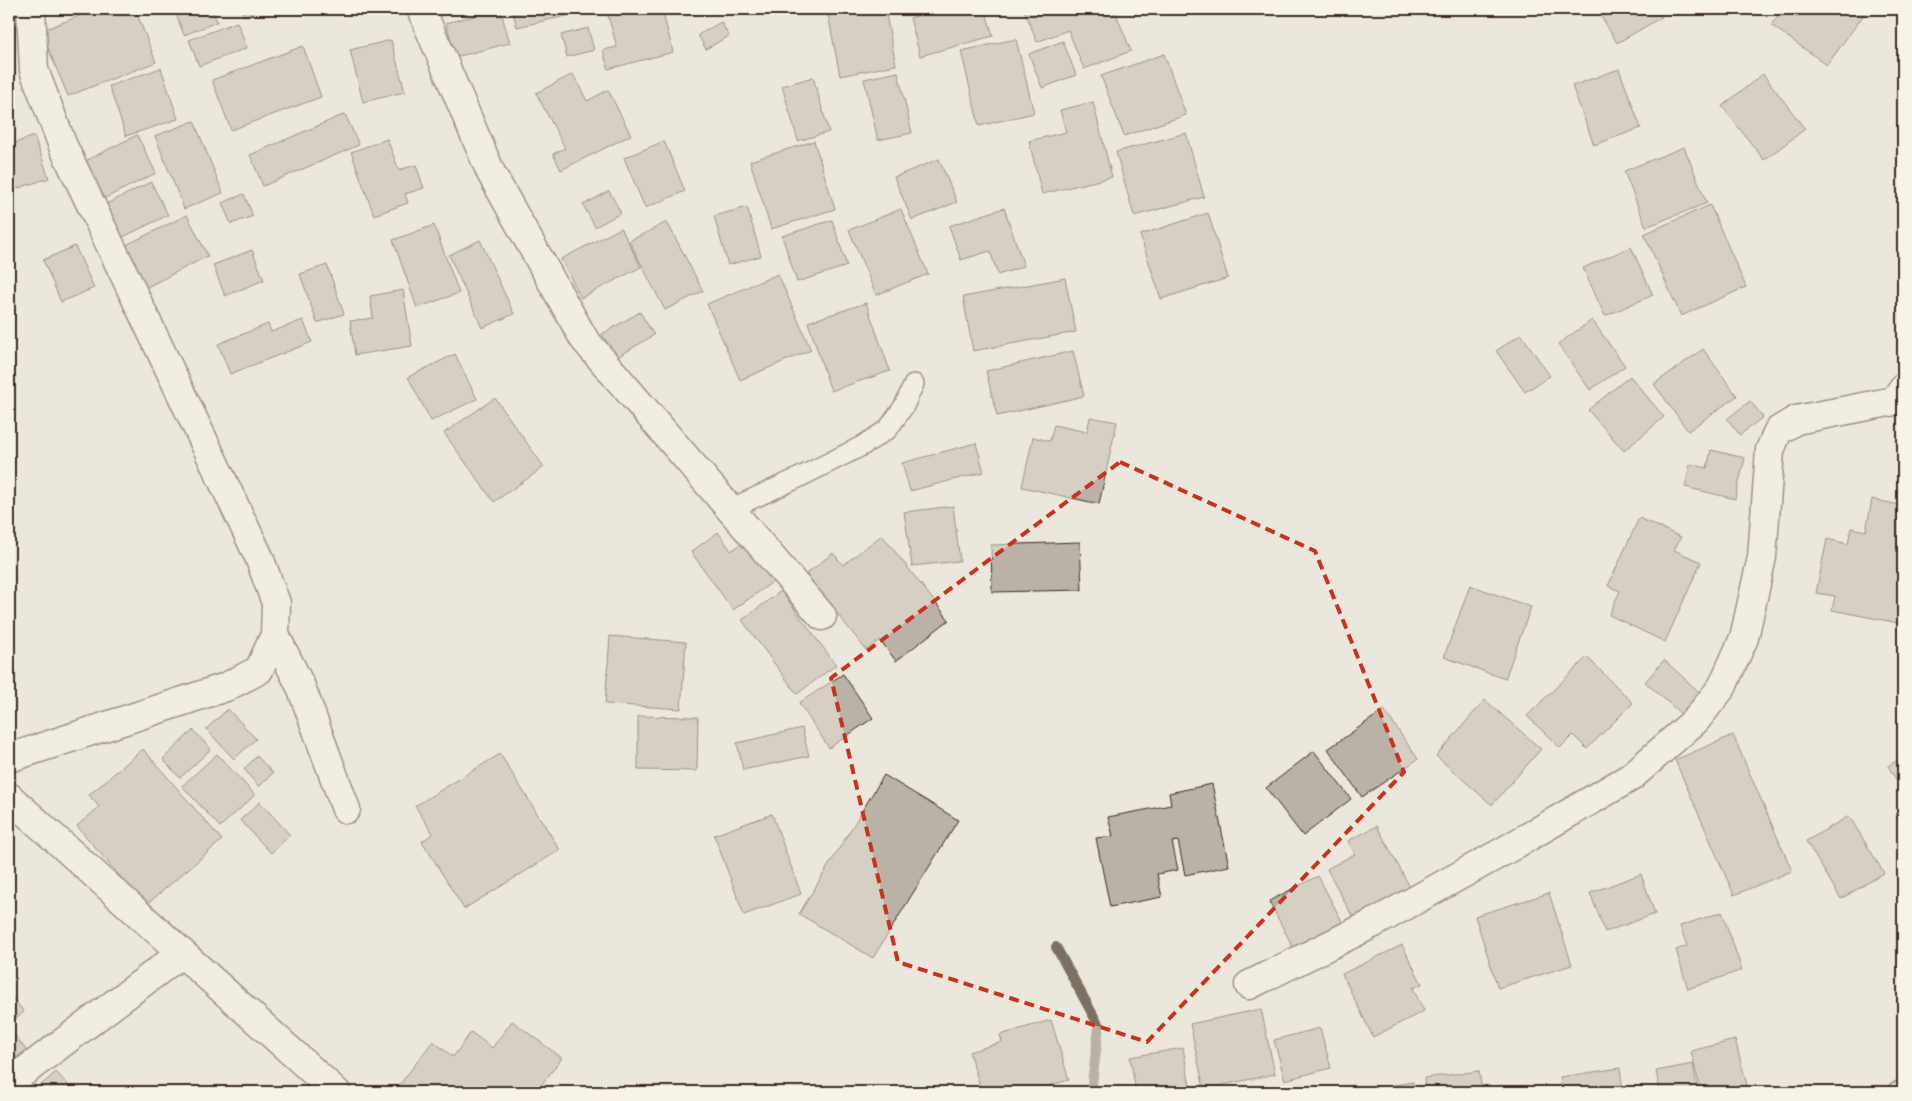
<svg xmlns="http://www.w3.org/2000/svg" width="1912" height="1101" font-family="Caveat,sans-serif">
<style>
.lines{fill:none;stroke-linecap:round;stroke-linejoin:round}
.stream{stroke:#7c7064;stroke-width:10}
.building{fill:#bab2a7;stroke:#3b2a1e}
.lane-casing{stroke:#3b2a1e;stroke-width:22}
.street-casing{stroke:#3b2a1e;stroke-width:31}
.lane{stroke:#f7f3e8;stroke-width:19}
.street{stroke:#f7f3e8;stroke-width:28}
.marked{fill:none;stroke:#c8321e;stroke-width:4;stroke-dasharray:10 6;stroke-linejoin:round}
</style>
<rect width="100%" height="100%" fill="#ece7dc"/>
<filter id="ink" filterUnits="userSpaceOnUse"><feTurbulence type="fractalNoise" baseFrequency=".02" numOctaves="2"/><feDisplacementMap in="SourceGraphic" scale="10" xChannelSelector="R" yChannelSelector="G"/><feConvolveMatrix kernelMatrix="1 2 1 2 8 2 1 2 1" color-interpolation-filters="sRGB"/></filter>
<g filter="url(#ink)">
<g class="lines">
<path class="stream" d="M 1056,947 L 1099,1026 L 1091,1092"/>
</g>
<path class="building" d="M 93,9 L 135,9 L 156,62 L 68,96 L 41,31 L 94,10 Z
M 174,9 L 212,9 L 217,22 L 184,35 Z
M 241,9 L 258,9 L 258,10 L 244,16 Z
M 500,9 L 510,43 L 456,57 L 446,23 Z
M 512,9 L 578,9 L 579,13 L 517,27 Z
M 606,9 L 662,9 L 673,52 L 608,69 L 603,50 L 617,47 Z
M 827,9 L 885,9 L 896,65 L 840,76 Z
M 943,9 L 985,9 L 993,36 L 920,56 L 910,18 Z
M 1024,9 L 1114,9 L 1131,51 L 1084,69 L 1068,30 L 1037,42 Z
M 1597,9 L 1657,9 L 1662,17 L 1617,43 Z
M 1783,9 L 1868,9 L 1827,65 L 1771,25 Z
M 237,22 L 247,48 L 199,66 L 189,40 Z
M 721,22 L 729,36 L 706,49 L 698,35 Z
M 588,28 L 594,50 L 567,57 L 561,35 Z
M 1016,39 L 1034,113 L 979,126 L 961,51 Z
M 391,40 L 405,92 L 363,102 L 350,50 Z
M 1063,41 L 1076,75 L 1042,88 L 1029,54 Z
M 303,46 L 321,97 L 231,130 L 212,80 Z
M 1164,54 L 1186,115 L 1124,136 L 1101,76 Z
M 161,68 L 178,119 L 126,136 L 109,86 Z
M 1619,69 L 1641,128 L 1594,145 L 1572,86 Z
M 898,72 L 912,133 L 878,140 L 864,79 Z
M 573,74 L 587,101 L 608,90 L 631,135 L 561,170 L 553,154 L 565,148 L 536,93 Z
M 1763,74 L 1805,129 L 1764,160 L 1722,106 Z
M 813,77 L 829,132 L 798,141 L 782,86 Z
M 1093,102 L 1112,177 L 1042,194 L 1029,141 L 1066,132 L 1060,110 Z
M 345,114 L 359,145 L 263,186 L 250,155 Z
M 194,121 L 223,193 L 184,209 L 155,136 Z
M 1186,133 L 1204,197 L 1134,216 L 1116,152 Z
M 137,135 L 156,173 L 95,203 L 77,165 Z
M 34,136 L 49,178 L 13,190 L 9,179 L 9,145 Z
M 387,139 L 399,170 L 416,165 L 424,188 L 405,194 L 408,203 L 374,215 L 351,152 Z
M 664,141 L 685,191 L 645,208 L 624,158 Z
M 814,141 L 835,209 L 771,229 L 750,161 Z
M 1684,147 L 1707,203 L 1646,227 L 1624,171 Z
M 939,159 L 957,202 L 912,220 L 894,177 Z
M 151,182 L 168,215 L 115,241 L 98,208 Z
M 609,191 L 621,213 L 595,227 L 583,205 Z
M 244,194 L 253,216 L 231,224 L 222,203 Z
M 1710,205 L 1746,287 L 1681,316 L 1644,234 Z
M 747,207 L 761,256 L 728,265 L 714,216 Z
M 1004,208 L 1024,266 L 998,275 L 990,251 L 961,260 L 949,226 Z
M 901,209 L 928,274 L 876,295 L 849,230 Z
M 1208,213 L 1228,278 L 1161,299 L 1140,235 Z
M 187,215 L 208,256 L 141,290 L 120,248 Z
M 832,220 L 847,266 L 797,282 L 782,236 Z
M 667,222 L 703,291 L 665,310 L 629,241 Z
M 434,225 L 459,293 L 417,308 L 393,240 Z
M 621,228 L 641,267 L 581,298 L 561,259 Z
M 480,240 L 514,314 L 482,328 L 449,255 Z
M 75,246 L 94,288 L 61,302 L 43,260 Z
M 1631,247 L 1653,295 L 1605,316 L 1583,268 Z
M 252,250 L 264,280 L 225,296 L 213,265 Z
M 327,265 L 344,314 L 317,323 L 300,274 Z
M 778,274 L 811,350 L 740,380 L 707,304 Z
M 1065,278 L 1076,332 L 973,351 L 963,297 Z
M 403,290 L 412,346 L 355,355 L 350,321 L 373,318 L 370,296 Z
M 866,303 L 890,371 L 831,391 L 808,322 Z
M 640,312 L 654,335 L 616,358 L 602,334 Z
M 303,320 L 312,342 L 230,374 L 218,344 L 268,324 L 271,332 Z
M 1592,320 L 1625,366 L 1590,390 L 1558,344 Z
M 1521,334 L 1550,376 L 1525,392 L 1496,351 Z
M 1703,349 L 1737,396 L 1688,431 L 1654,384 Z
M 1073,351 L 1084,396 L 997,416 L 986,371 Z
M 455,354 L 477,399 L 431,421 L 408,377 Z
M 1630,376 L 1664,417 L 1624,451 L 1588,410 Z
M 495,398 L 544,467 L 494,502 L 444,433 Z
M 1750,401 L 1763,417 L 1740,435 L 1727,419 Z
M 1090,417 L 1117,422 L 1099,504 L 1022,487 L 1033,437 L 1050,441 L 1054,425 L 1087,432 Z
M 976,443 L 984,472 L 910,491 L 902,463 Z
M 1711,450 L 1745,458 L 1735,499 L 1685,487 L 1690,464 L 1707,468 Z
M 1872,499 L 1903,506 L 1903,624 L 1832,610 L 1835,596 L 1816,593 L 1827,539 L 1848,544 L 1851,528 L 1866,531 Z
M 953,506 L 960,561 L 912,566 L 904,512 Z
M 1639,518 L 1681,537 L 1674,550 L 1701,562 L 1665,642 L 1609,615 L 1620,591 L 1608,586 Z
M 718,532 L 731,551 L 748,539 L 777,579 L 733,610 L 691,552 Z
M 882,535 L 949,620 L 896,661 L 880,640 L 866,650 L 806,574 L 833,553 L 843,565 Z
M 1080,542 L 1082,590 L 992,592 L 991,545 Z
M 1470,585 L 1531,607 L 1505,679 L 1444,657 Z
M 781,591 L 836,665 L 797,694 L 742,620 Z
M 610,636 L 686,642 L 681,709 L 605,704 Z
M 1587,657 L 1633,703 L 1587,749 L 1573,735 L 1560,748 L 1527,716 Z
M 1664,660 L 1708,700 L 1689,721 L 1645,682 Z
M 843,674 L 873,718 L 829,748 L 799,703 Z
M 1485,700 L 1541,749 L 1492,805 L 1436,756 Z
M 228,709 L 256,739 L 234,759 L 206,729 Z
M 1384,710 L 1418,759 L 1362,797 L 1328,749 Z
M 638,716 L 698,717 L 697,771 L 638,770 Z
M 802,728 L 809,756 L 743,770 L 737,743 Z
M 193,730 L 211,749 L 180,778 L 163,759 Z
M 1733,735 L 1792,871 L 1734,895 L 1675,760 Z
M 143,749 L 222,840 L 145,906 L 77,826 L 99,807 L 89,795 Z
M 1314,751 L 1351,799 L 1303,836 L 1266,788 Z
M 217,754 L 255,795 L 220,827 L 182,786 Z
M 500,754 L 560,850 L 464,909 L 422,841 L 433,834 L 415,806 Z
M 257,756 L 273,773 L 259,787 L 244,769 Z
M 1903,757 L 1903,791 L 1888,766 Z
M 884,775 L 958,820 L 873,958 L 799,914 Z
M 1212,784 L 1229,866 L 1185,875 L 1178,841 L 1172,842 L 1178,870 L 1157,874 L 1162,897 L 1110,907 L 1096,838 L 1113,836 L 1108,817 L 1171,805 L 1169,793 Z
M 260,802 L 290,835 L 271,853 L 240,820 Z
M 772,814 L 801,894 L 744,915 L 714,835 Z
M 1849,816 L 1884,873 L 1841,899 L 1806,841 Z
M 1377,826 L 1413,893 L 1356,923 L 1327,869 L 1355,854 L 1348,841 Z
M 1641,874 L 1655,914 L 1605,932 L 1590,893 Z
M 1318,876 L 1346,929 L 1297,955 L 1269,901 Z
M 1549,893 L 1572,965 L 1498,988 L 1475,916 Z
M 1722,912 L 1742,970 L 1688,989 L 1676,950 L 1687,946 L 1680,926 Z
M 1402,945 L 1422,984 L 1413,988 L 1424,1011 L 1373,1037 L 1342,974 Z
M 9,993 L 24,1012 L 9,1024 Z
M 1261,1009 L 1275,1074 L 1204,1089 L 1190,1024 Z
M 1051,1020 L 1069,1080 L 1027,1092 L 982,1092 L 969,1052 L 1002,1042 L 1000,1035 Z
M 512,1021 L 562,1058 L 536,1092 L 394,1092 L 433,1041 L 453,1057 L 471,1032 L 492,1048 Z
M 9,1028 L 26,1050 L 9,1063 Z
M 1320,1028 L 1331,1068 L 1285,1080 L 1274,1040 Z
M 1735,1040 L 1747,1085 L 1717,1092 L 1701,1092 L 1691,1051 Z
M 1183,1048 L 1191,1092 L 1136,1092 L 1130,1057 Z
M 1693,1064 L 1698,1092 L 1660,1092 L 1656,1071 Z
M 1620,1068 L 1623,1092 L 1562,1092 L 1560,1077 Z
M 1479,1071 L 1482,1092 L 1425,1092 L 1424,1078 Z
M 56,1072 L 75,1092 L 33,1092 Z
M 1413,1082 L 1415,1092 L 1389,1092 L 1388,1086 Z"/>
<g class="lines">
<defs>
<path id="lane" d="M 730,509 L 798,478 L 862,446 L 888,429 L 904,406 L 914,384
M 1897,1092 L 1903,1090"/>
<path id="street" d="M 421,9 L 491,173 L 584,339 L 822,616
M 275,635 L 301,687 L 346,809
M 9,758 L 226,687 L 259,670 L 275,635 L 276,603 L 259,557 L 63,146 L 34,70 L 31,9
M 9,797 L 336,1092
M 1249,985 L 1374,923 L 1504,851 L 1631,777 L 1696,720 L 1722,687 L 1744,638 L 1762,557 L 1770,450 L 1778,431 L 1796,420 L 1894,401 L 1903,388
M 9,1083 L 182,953"/>
</defs>
<use href="#lane" class="lane-casing"/>
<use href="#street" class="street-casing"/>
<use href="#lane" class="lane"/>
<use href="#street" class="street"/>
</g>
</g>
<path d="M0 0H1912V1101H0ZM 1120,462 L 1315,551 L 1404,772 L 1147,1042 L 898,962 L 831,678 Z" fill="#ece7dc" fill-opacity=".55" fill-rule="evenodd"/>
<path class="marked" d="M 1120,462 L 1315,551 L 1404,772 L 1147,1042 L 898,962 L 831,678 Z"/>
<rect width="1912" height="1101" fill="none" stroke="#f7f3e8" stroke-width="30"/>
<rect x="15" y="15" width="1882" height="1071" fill="none" stroke="#3b2a1e" stroke-width="2" filter="url(#ink)"/>
</svg>
